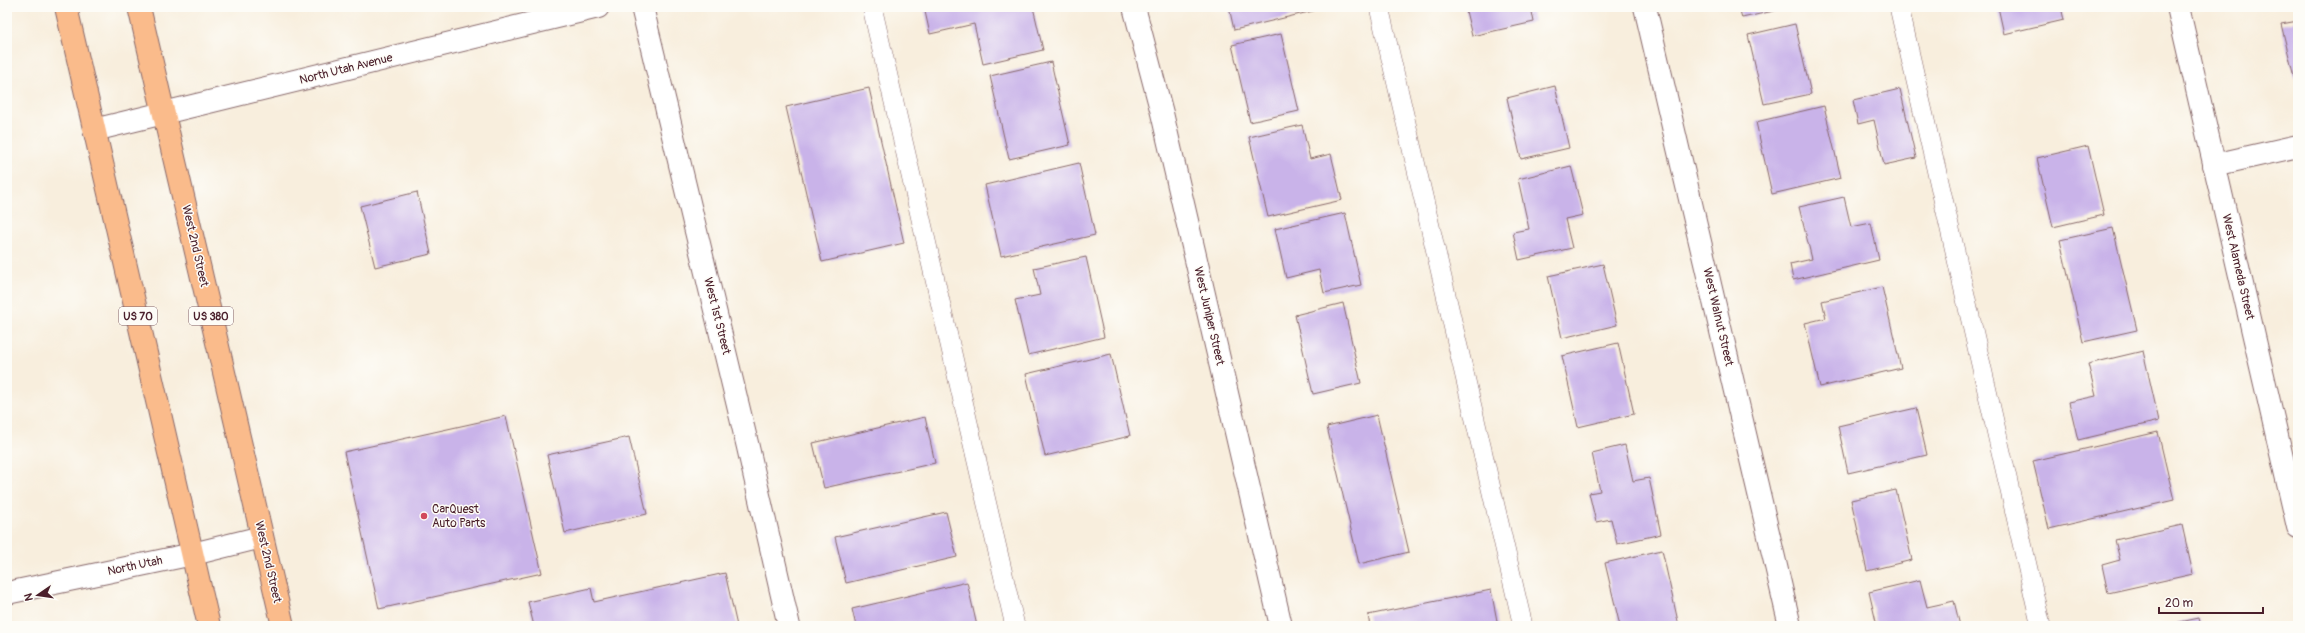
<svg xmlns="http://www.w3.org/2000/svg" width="2305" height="633" font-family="Pangolin,sans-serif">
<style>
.building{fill:#c9b3e9}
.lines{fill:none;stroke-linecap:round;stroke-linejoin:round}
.service-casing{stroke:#876769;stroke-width:20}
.minor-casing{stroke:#876769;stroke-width:24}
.tertiary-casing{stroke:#876769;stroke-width:24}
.primary-casing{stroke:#876769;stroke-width:24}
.service{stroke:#fff;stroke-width:19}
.minor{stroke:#fff;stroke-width:22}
.tertiary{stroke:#fff;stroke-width:22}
.primary{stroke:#fabb8b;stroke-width:22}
.poi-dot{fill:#d1495b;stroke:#fdfcf7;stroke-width:1.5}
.labels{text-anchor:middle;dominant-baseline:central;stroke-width:3;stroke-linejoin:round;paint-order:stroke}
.shield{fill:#fdfcf7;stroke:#806168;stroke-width:1}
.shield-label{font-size:11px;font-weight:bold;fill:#4a1f2b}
.street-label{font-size:12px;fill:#4a1f2b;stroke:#fdfcf7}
.poi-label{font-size:12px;fill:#4a1f2b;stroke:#fdfcf7;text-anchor:start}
</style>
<rect width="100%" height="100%" fill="#fdfcf7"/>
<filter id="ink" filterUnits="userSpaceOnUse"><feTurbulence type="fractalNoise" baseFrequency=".025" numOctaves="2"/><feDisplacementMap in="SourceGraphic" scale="8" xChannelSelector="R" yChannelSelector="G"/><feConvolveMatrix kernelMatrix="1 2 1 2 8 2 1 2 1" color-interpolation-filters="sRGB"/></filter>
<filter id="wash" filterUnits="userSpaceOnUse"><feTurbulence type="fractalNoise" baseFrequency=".012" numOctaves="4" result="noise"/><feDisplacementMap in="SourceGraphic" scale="16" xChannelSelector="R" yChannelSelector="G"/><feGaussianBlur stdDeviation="0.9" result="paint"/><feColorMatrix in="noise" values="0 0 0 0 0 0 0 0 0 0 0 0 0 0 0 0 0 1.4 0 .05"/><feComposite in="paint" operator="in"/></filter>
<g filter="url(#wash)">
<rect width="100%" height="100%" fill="#f8eedd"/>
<g id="blocks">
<path class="building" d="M 924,7 L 1033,7 L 1043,50 L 983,64 L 974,24 L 930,34 Z
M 1229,7 L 1316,7 L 1317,10 L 1234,30 Z
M 1465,7 L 1531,7 L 1534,22 L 1472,36 Z
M 1739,7 L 1787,7 L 1787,8 L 1742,18 Z
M 1998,7 L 2061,7 L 2064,20 L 2004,34 Z
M 2298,21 L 2298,76 L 2294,77 L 2281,24 Z
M 1795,24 L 1811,94 L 1764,104 L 1748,35 Z
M 1281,34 L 1299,111 L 1250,122 L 1232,45 Z
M 1051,62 L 1070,145 L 1009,159 L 990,76 Z
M 1555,86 L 1569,148 L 1521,159 L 1507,98 Z
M 869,88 L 904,243 L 822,262 L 786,107 Z
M 1900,89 L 1916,158 L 1884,165 L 1874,120 L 1858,124 L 1853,100 Z
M 1824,106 L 1841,178 L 1772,194 L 1756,122 Z
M 1302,125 L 1310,159 L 1331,154 L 1342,200 L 1268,217 L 1249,137 Z
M 2088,146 L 2104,215 L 2053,227 L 2037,158 Z
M 1079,163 L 1095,235 L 1001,256 L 985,185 Z
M 1571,166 L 1583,215 L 1565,219 L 1572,248 L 1519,260 L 1513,232 L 1529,229 L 1518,179 Z
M 417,192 L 431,254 L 375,267 L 360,206 Z
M 1844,197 L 1851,227 L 1871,223 L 1879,260 L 1793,280 L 1790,264 L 1812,259 L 1799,207 Z
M 1345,213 L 1361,285 L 1324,293 L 1319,270 L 1286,278 L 1275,229 Z
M 2113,228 L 2137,330 L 2083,342 L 2060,240 Z
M 1086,257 L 1104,337 L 1028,355 L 1015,300 L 1040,295 L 1034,268 Z
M 1603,264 L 1617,325 L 1562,338 L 1548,276 Z
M 1882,287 L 1901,368 L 1820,387 L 1805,323 L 1826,318 L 1822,301 Z
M 1343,303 L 1361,383 L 1313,394 L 1295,315 Z
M 1618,343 L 1634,414 L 1578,427 L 1562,356 Z
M 2143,351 L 2159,421 L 2078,440 L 2069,402 L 2096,396 L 2088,364 Z
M 1111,354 L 1130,436 L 1045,456 L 1026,374 Z
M 1916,408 L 1927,455 L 1848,473 L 1838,426 Z
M 1377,415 L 1409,552 L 1359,564 L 1327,427 Z
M 506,416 L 542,573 L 379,609 L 344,452 Z
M 925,417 L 935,463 L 824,488 L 813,443 Z
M 2158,432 L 2174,500 L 2049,529 L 2033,461 Z
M 629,437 L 647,514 L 565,533 L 547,455 Z
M 1625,445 L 1633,481 L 1649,478 L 1661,534 L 1617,544 L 1611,519 L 1596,522 L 1589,493 L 1600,491 L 1592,453 Z
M 1896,490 L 1912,560 L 1867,571 L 1851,500 Z
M 946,512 L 957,557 L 846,583 L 835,537 Z
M 2182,525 L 2193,574 L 2108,593 L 2102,565 L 2120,560 L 2115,540 Z
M 1662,550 L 1679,626 L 1620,626 L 1605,563 Z
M 725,573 L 737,626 L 534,626 L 528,602 L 591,588 L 594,602 Z
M 1920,580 L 1927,607 L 1954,601 L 1960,626 L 1877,626 L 1869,592 Z
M 967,582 L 977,626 L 856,626 L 852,609 Z
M 1491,590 L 1498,626 L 1370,626 L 1368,615 Z
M 2199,618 L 2201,626 L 2166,626 L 2166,625 Z"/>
</g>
</g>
<g filter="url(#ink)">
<use href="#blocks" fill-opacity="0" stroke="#876769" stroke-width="1"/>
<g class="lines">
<defs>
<path id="service" d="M 872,7 L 1015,626
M 1379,7 L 1523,626
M 1899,7 L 2041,626"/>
<path id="minor" d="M 642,7 L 747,443 L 789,626
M 1134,7 L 1162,113 L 1281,626
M 1645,7 L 1790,626
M 94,130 L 598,7
M 2214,165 L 2298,146
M 7,593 L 193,554 L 262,537"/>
<path id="tertiary" d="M 2178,7 L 2298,527"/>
<path id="primary" d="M 66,7 L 209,626
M 139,7 L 283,626"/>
</defs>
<use href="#service" class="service-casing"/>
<use href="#minor" class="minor-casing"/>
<use href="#tertiary" class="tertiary-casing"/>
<use href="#primary" class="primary-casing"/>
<use href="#service" class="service"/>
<use href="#minor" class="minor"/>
<use href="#tertiary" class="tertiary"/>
<use href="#primary" class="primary"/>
</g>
</g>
<circle class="poi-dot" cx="424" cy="516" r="4"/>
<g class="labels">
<g class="shield">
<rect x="119" y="307" width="38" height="18" rx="3"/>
<rect x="189" y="307" width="44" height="18" rx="3"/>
</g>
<g class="shield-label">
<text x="138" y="316">US 70</text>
<text x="211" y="316">US 380</text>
</g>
<g class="street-label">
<text transform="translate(346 69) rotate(-14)">North Utah Avenue</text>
<text transform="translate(195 246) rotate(77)">West 2nd Street</text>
<text transform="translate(2238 267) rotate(77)">West Alameda Street</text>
<text transform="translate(717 316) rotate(76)">West 1st Street</text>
<text transform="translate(1209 316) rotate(77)">West Juniper Street</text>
<text transform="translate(1718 317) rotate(77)">West Walnut Street</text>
<text transform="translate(268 562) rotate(77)">West 2nd Street</text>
<text transform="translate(135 566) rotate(-12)">North Utah</text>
</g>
<g class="poi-label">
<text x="432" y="509">CarQuest<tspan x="432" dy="14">Auto Parts</tspan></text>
</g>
</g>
<rect width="2305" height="633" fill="none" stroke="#fdfcf7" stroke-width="24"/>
<g transform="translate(38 595) rotate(257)" stroke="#fdfcf7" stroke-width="3" paint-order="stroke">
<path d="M0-3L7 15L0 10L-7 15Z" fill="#4a1f2b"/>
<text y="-6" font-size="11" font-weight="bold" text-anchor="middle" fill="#4a1f2b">N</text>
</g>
<path d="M2159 607v6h104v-6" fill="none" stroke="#4a1f2b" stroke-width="2"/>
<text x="2165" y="607" font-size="12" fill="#4a1f2b" stroke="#fdfcf7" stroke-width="3" paint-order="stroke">20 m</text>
</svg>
